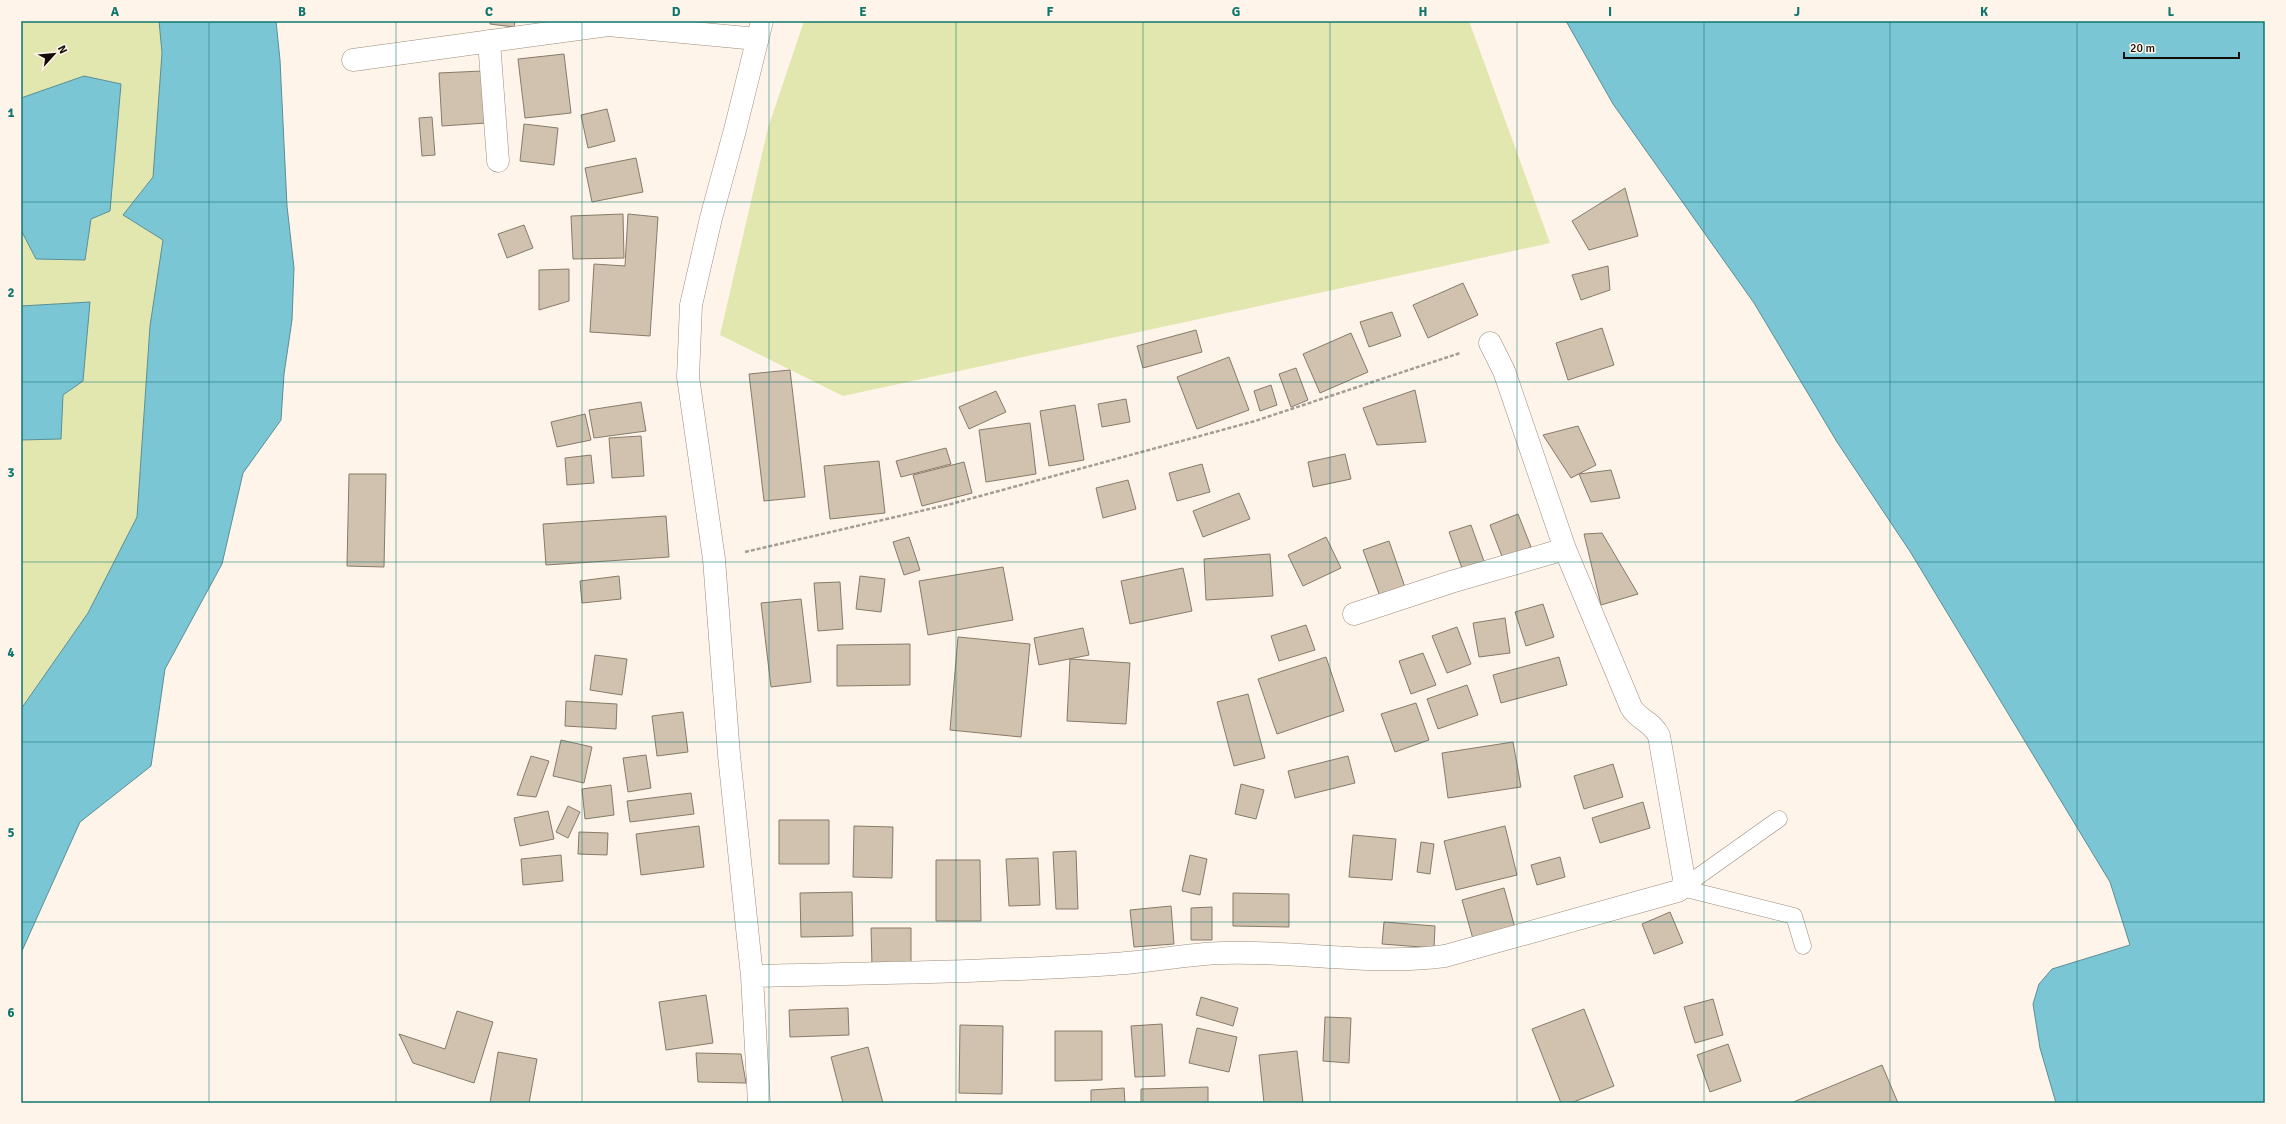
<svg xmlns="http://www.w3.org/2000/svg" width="2286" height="1124" font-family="Signika,sans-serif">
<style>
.green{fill:#e2e7b0}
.water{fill:#7ac6d4;stroke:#5b8e96}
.building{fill:#d0c2af;stroke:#877a68}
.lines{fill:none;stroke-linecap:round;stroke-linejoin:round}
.lane-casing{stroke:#9b8b7b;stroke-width:17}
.street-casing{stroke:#9b8b7b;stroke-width:23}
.path{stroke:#a59d94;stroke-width:2.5;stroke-dasharray:4 2;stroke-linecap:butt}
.lane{stroke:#fff;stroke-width:16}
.street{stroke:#fff;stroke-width:22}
.grid{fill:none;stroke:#0f766e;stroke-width:1;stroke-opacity:0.55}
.neatline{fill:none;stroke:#0f766e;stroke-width:1.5}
.grid-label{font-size:13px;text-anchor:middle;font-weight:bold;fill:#0f766e}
</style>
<rect width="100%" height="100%" fill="#fef4e9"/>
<path class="green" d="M 21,21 L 159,21 L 162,53 L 153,177 L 123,215 L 163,240 L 150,326 L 137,517 L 88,613 L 21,709 Z
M 804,21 L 1469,21 L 1550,243 L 843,396 L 720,335 L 768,128 Z"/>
<path class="water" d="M 159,21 L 276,21 L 280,60 L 287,206 L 294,268 L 292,320 L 284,374 L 281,420 L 243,473 L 222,564 L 165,669 L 151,766 L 80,822 L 21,953 L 21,709 L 88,613 L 137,517 L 150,326 L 163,240 L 123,215 L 153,177 L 162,53 Z
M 1566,21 L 2265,21 L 2265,1103 L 2056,1103 L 2040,1048 L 2033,1004 L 2039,984 L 2052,969 L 2130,945 L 2110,882 L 1911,553 L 1837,442 L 1754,303 L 1613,104 Z
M 84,76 L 121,84 L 110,211 L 91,219 L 85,260 L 36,259 L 21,230 L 21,98 Z
M 90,302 L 83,381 L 63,395 L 61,439 L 21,440 L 21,306 Z"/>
<path class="building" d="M 490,21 L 515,21 L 514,27 L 490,24 Z
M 564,54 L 571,113 L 525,118 L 518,59 Z
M 482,71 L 486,123 L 442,126 L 439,73 Z
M 607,109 L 615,141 L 588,148 L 581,115 Z
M 432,117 L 435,155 L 422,156 L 419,118 Z
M 524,124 L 558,128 L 554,165 L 520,161 Z
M 636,158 L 643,192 L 592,202 L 585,168 Z
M 1625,188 L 1638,236 L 1589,250 L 1572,221 Z
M 623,214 L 624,258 L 573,259 L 571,216 Z
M 628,214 L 658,217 L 650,336 L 590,332 L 594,264 L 625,266 Z
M 524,225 L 533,248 L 507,258 L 498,234 Z
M 1608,266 L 1610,290 L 1581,300 L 1572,275 Z
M 569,269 L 569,301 L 539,310 L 539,270 Z
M 1463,283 L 1478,315 L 1428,338 L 1413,305 Z
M 1392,312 L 1401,336 L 1369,347 L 1360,322 Z
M 1602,328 L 1614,365 L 1568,380 L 1556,343 Z
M 1196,330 L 1202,352 L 1143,368 L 1137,346 Z
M 1351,333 L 1368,372 L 1320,393 L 1303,354 Z
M 1229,357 L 1249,410 L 1197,429 L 1177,377 Z
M 1296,368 L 1308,400 L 1291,407 L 1279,374 Z
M 790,370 L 805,497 L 764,501 L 749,374 Z
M 1271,385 L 1277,405 L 1260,411 L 1254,391 Z
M 1415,390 L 1426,442 L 1377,445 L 1363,408 Z
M 996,391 L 1006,412 L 969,429 L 959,407 Z
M 1126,399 L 1130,422 L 1102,427 L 1098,404 Z
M 641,402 L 646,431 L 594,438 L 589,410 Z
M 1075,405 L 1084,460 L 1049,466 L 1040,411 Z
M 585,414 L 591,440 L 557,447 L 551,422 Z
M 1030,423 L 1036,474 L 986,482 L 979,430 Z
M 1578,426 L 1596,465 L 1571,478 L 1543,435 Z
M 641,436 L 644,476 L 612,478 L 609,438 Z
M 946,448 L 951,464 L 901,477 L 896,461 Z
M 1345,454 L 1351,479 L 1313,487 L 1308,462 Z
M 591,455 L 594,483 L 567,485 L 565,458 Z
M 879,461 L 885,513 L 830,519 L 824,466 Z
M 964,462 L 972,493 L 922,506 L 913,475 Z
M 1202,464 L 1210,492 L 1177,501 L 1169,473 Z
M 1611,470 L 1620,498 L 1591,502 L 1579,474 Z
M 349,474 L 386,474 L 384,567 L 347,566 Z
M 1128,480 L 1136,509 L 1103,518 L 1096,488 Z
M 1239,493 L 1250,519 L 1203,537 L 1193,511 Z
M 1518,514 L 1531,547 L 1503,559 L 1490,525 Z
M 666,516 L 669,557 L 546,565 L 543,524 Z
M 1471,525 L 1485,564 L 1463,571 L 1449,532 Z
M 1602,533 L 1638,594 L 1601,605 L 1584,534 Z
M 909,537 L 920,570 L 904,575 L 893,542 Z
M 1326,537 L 1341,568 L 1303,586 L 1288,555 Z
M 1389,541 L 1407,593 L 1382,602 L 1363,550 Z
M 1270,554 L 1273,596 L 1206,600 L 1204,559 Z
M 1003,567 L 1013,620 L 928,635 L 919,581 Z
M 1183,568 L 1192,611 L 1130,624 L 1121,581 Z
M 619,576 L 621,599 L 582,603 L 580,581 Z
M 860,576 L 885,579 L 881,612 L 856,609 Z
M 840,582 L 843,629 L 818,631 L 814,583 Z
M 801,599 L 811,682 L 771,687 L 761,603 Z
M 1543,604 L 1554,637 L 1526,646 L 1515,612 Z
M 1505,618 L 1510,653 L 1479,657 L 1473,623 Z
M 1306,625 L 1315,650 L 1279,661 L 1271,636 Z
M 1457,627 L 1471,664 L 1447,673 L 1432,636 Z
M 1083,628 L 1089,655 L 1039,665 L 1034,638 Z
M 958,637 L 1030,644 L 1021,737 L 950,730 Z
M 910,644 L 910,685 L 837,686 L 837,645 Z
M 1423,653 L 1436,685 L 1411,694 L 1399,661 Z
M 595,655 L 627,659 L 622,695 L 590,690 Z
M 1326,657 L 1344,711 L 1277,734 L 1258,679 Z
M 1559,657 L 1567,685 L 1501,703 L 1493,675 Z
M 1070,659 L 1130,663 L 1126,724 L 1067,721 Z
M 1467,685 L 1478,715 L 1438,729 L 1427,699 Z
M 1248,694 L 1265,758 L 1234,766 L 1217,702 Z
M 566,701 L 617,704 L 616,729 L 565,726 Z
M 1416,703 L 1429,740 L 1395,752 L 1381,714 Z
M 683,712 L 688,752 L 657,756 L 652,716 Z
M 561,740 L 592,747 L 584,783 L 553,776 Z
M 1513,742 L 1521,787 L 1448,798 L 1442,753 Z
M 646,755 L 651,788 L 628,792 L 623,758 Z
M 531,756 L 549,761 L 536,797 L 517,795 Z
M 1348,756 L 1355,783 L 1295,798 L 1288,771 Z
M 1613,764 L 1623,797 L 1584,809 L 1574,776 Z
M 1241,784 L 1264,790 L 1256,819 L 1235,814 Z
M 611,785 L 614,815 L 585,819 L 582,789 Z
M 691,793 L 694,814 L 630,822 L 627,801 Z
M 1643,802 L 1650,828 L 1600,843 L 1592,818 Z
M 568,806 L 580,812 L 568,838 L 556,832 Z
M 548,811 L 554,839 L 520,846 L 514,818 Z
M 779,820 L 829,820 L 829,864 L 779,864 Z
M 699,826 L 704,867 L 641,875 L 636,834 Z
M 854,826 L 893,827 L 892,878 L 853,877 Z
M 1505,826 L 1517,875 L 1456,890 L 1444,841 Z
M 579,832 L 608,833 L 607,855 L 578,854 Z
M 1353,835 L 1396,839 L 1392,880 L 1349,877 Z
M 1421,842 L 1434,844 L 1430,874 L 1417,872 Z
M 1076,851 L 1078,909 L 1056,909 L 1053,852 Z
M 561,855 L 563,881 L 523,885 L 521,859 Z
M 1190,855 L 1207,859 L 1200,895 L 1182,891 Z
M 1560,857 L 1565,877 L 1537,885 L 1531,865 Z
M 1038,858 L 1040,905 L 1009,906 L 1006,859 Z
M 936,860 L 980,860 L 981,921 L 936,921 Z
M 1504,888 L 1515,928 L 1473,939 L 1462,900 Z
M 852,892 L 853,936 L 801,937 L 800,893 Z
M 1233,893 L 1289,894 L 1289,927 L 1233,926 Z
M 1171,906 L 1174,944 L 1134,947 L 1130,910 Z
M 1212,907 L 1212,940 L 1191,940 L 1191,908 Z
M 1670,912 L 1683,943 L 1654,954 L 1642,924 Z
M 1384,922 L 1435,926 L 1434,948 L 1382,944 Z
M 871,928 L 911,928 L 911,966 L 872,966 Z
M 706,995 L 713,1043 L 666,1050 L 659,1002 Z
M 1201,997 L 1238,1008 L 1233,1026 L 1196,1015 Z
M 1713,999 L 1723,1035 L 1695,1043 L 1684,1007 Z
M 848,1008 L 849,1035 L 790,1037 L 789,1010 Z
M 1584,1009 L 1614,1086 L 1571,1103 L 1561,1103 L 1532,1029 Z
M 457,1011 L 493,1022 L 474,1083 L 413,1063 L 399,1034 L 445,1049 Z
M 1325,1017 L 1351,1018 L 1349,1063 L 1323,1061 Z
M 1162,1024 L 1165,1076 L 1135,1077 L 1131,1026 Z
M 960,1025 L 1003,1026 L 1002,1094 L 959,1093 Z
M 1197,1028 L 1237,1037 L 1229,1072 L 1189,1063 Z
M 1055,1031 L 1102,1031 L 1102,1080 L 1055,1081 Z
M 1728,1044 L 1741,1081 L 1710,1092 L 1697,1055 Z
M 868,1047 L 883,1103 L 843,1103 L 831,1057 Z
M 1297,1051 L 1303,1103 L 1264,1103 L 1259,1055 Z
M 498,1052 L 537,1059 L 529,1103 L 490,1103 Z
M 696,1053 L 741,1054 L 746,1083 L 698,1082 Z
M 1882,1065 L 1898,1103 L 1791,1103 Z
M 1208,1087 L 1208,1103 L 1141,1103 L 1141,1089 Z
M 1124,1088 L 1125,1103 L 1091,1103 L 1091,1090 Z"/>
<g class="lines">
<defs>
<path id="lane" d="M 1779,819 L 1682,888 L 1794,916 L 1803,946"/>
<path id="street" d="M 489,41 L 498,161
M 353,60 L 608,25 L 757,39
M 1354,614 L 1451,582 L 1565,549
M 752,976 C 873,973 994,972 1114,964 C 1150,962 1186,954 1222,953 C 1296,950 1370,966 1445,956 L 1678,891 L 1682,888 L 1684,879 L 1659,736 C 1652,721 1638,720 1631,707 L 1565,549 L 1504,371 L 1490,343
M 759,1103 L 752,976 L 729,755 L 714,559 L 688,377 L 691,305 L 711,218 L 735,130 L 762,21"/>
</defs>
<use href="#lane" class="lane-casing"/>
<use href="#street" class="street-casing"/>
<path class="path" d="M 745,552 L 951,504 L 1255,421 L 1460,353"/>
<use href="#lane" class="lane"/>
<use href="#street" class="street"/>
</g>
<path class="grid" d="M 209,21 L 209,1103M 396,21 L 396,1103M 582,21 L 582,1103M 769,21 L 769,1103M 956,21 L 956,1103M 1143,21 L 1143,1103M 1330,21 L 1330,1103M 1517,21 L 1517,1103M 1704,21 L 1704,1103M 1890,21 L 1890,1103M 2077,21 L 2077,1103M 21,202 L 2265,202M 21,382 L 2265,382M 21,562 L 2265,562M 21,742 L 2265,742M 21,922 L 2265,922"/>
<rect width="2286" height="1124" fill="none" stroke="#fef4e9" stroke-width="44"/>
<g transform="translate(54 54) rotate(63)" stroke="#fef4e9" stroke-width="3" paint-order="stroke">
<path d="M0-3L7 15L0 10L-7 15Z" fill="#120c07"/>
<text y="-6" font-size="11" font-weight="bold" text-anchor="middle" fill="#120c07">N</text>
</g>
<path d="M2124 52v6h115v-6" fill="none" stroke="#120c07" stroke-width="2"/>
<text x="2130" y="52" font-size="12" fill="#120c07" stroke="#fef4e9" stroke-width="3" paint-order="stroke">20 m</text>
<rect x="22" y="22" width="2242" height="1080" class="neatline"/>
<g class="grid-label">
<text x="115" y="16">A</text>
<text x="302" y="16">B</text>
<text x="489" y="16">C</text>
<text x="676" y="16">D</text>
<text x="863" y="16">E</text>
<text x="1050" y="16">F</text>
<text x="1236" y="16">G</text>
<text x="1423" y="16">H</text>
<text x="1610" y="16">I</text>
<text x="1797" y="16">J</text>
<text x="1984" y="16">K</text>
<text x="2171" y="16">L</text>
<text x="11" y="117">1</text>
<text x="11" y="297">2</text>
<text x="11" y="477">3</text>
<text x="11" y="657">4</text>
<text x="11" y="837">5</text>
<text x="11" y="1017">6</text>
</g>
</svg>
